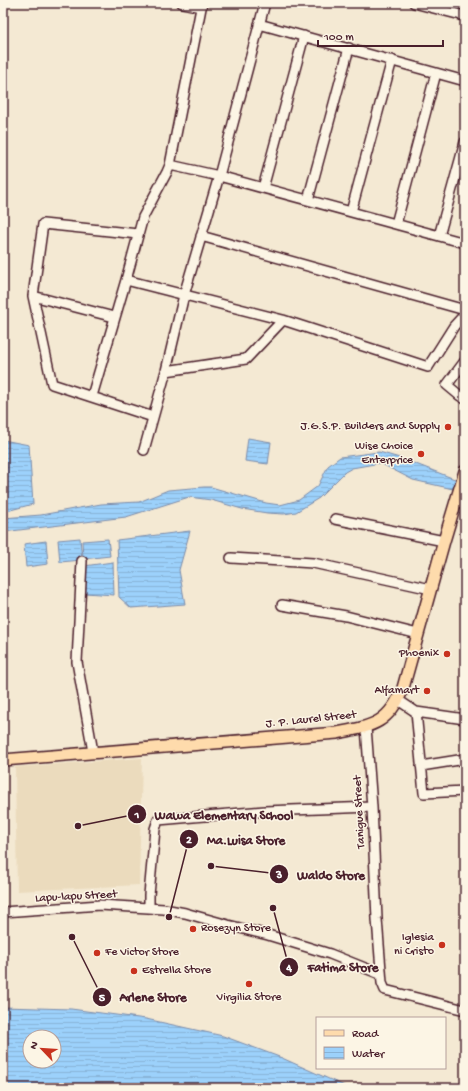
<svg xmlns="http://www.w3.org/2000/svg" width="468" height="1091" font-family="'Gochi Hand',sans-serif">
<style>
.built{fill:#ebdbbd}
.water{fill:url(#water-rules);stroke:#7b8aa8;fill-rule:evenodd}
.lines{fill:none;stroke-linecap:round;stroke-linejoin:round}
.minor-casing{stroke:#4a1f2b;stroke-width:12}
.major-casing{stroke:#4a1f2b;stroke-width:14}
.minor{stroke:#fcf5e5;stroke-width:9}
.major{stroke:#fedbac;stroke-width:11}
.poi-dot{fill:#c8321e;stroke:#fcf5e5;stroke-width:1.5}
.labels{text-anchor:middle;dominant-baseline:central;stroke-width:3;stroke-linejoin:round;paint-order:stroke}
.poi-label{font-size:12px;fill:#4a1f2b;stroke:#fcf5e5;text-anchor:end}
.street-label{font-size:12px;fill:#4a1f2b;stroke:#fcf5e5}
.leader{fill:none;stroke:#4a1f2b;stroke-width:1.5}
.callout-dot{fill:#4a1f2b;stroke:#fcf5e5;stroke-width:1.5}
.mark-label{font-size:12px;text-anchor:middle;font-weight:bold;fill:#fff}
.callout-label{font-size:13px;text-anchor:middle;font-weight:bold;fill:#4a1f2b;stroke:#fcf5e5;stroke-width:3;stroke-linejoin:round;paint-order:stroke}
</style>
<defs>
<pattern id="water-rules" width="6" height="5" patternUnits="userSpaceOnUse"><rect width="6" height="5" fill="#9cd1fb"/><path d="M0 2.5h6" fill="none" stroke="#88b3d7"/></pattern>
</defs>
<rect width="100%" height="100%" fill="#f4e9d3"/>
<filter id="ink" filterUnits="userSpaceOnUse"><feTurbulence type="fractalNoise" baseFrequency=".025" numOctaves="2"/><feDisplacementMap in="SourceGraphic" scale="8" xChannelSelector="R" yChannelSelector="G"/><feConvolveMatrix kernelMatrix="1 2 1 2 8 2 1 2 1" color-interpolation-filters="sRGB"/></filter>
<g filter="url(#ink)">
<path class="built" d="M 142,758 L 139,885 L 17,891 L 15,767 Z"/>
<path class="water" d="M 248,438 L 271,442 L 268,464 L 245,461 Z
M 3,440 L 29,445 L 33,504 L 3,512 Z
M 379,452 L 403,459 L 465,483 L 465,493 L 453,489 L 413,480 L 380,463 L 352,468 L 345,472 L 319,498 L 296,512 L 284,514 L 267,513 L 242,509 L 211,500 L 189,497 L 126,517 L 3,532 L 3,518 L 41,515 L 101,504 L 139,502 L 168,490 L 204,487 L 211,487 L 266,503 L 280,505 L 299,500 L 318,486 L 328,466 L 340,457 Z
M 190,531 L 179,570 L 185,604 L 131,608 L 119,597 L 117,540 Z
M 80,538 L 82,560 L 60,562 L 58,540 Z
M 108,539 L 110,556 L 83,559 L 82,541 Z
M 46,541 L 48,564 L 26,567 L 24,544 Z
M 113,562 L 114,595 L 85,593 L 84,566 Z
M 3,1007 L 71,1009 L 146,1019 L 223,1036 L 282,1058 L 349,1088 L 3,1088 ZM 30,1037 L 54,1037 L 54,1061 L 30,1061 Z"/>
<g class="lines">
<defs>
<path id="minor" d="M 182,3 L 201,7
M 414,3 L 465,16
M 259,24 L 465,81
M 170,165 L 219,176 L 465,243
M 263,188 L 304,36
M 308,200 L 349,48
M 351,212 L 392,60
M 396,224 L 436,73
M 138,234 L 43,224 L 33,296 L 52,384 L 153,417
M 201,236 L 465,310
M 439,236 L 465,142
M 126,280 L 283,320 L 428,367 L 454,326 L 465,314
M 33,296 L 114,317
M 465,361 L 447,385 L 459,395 L 465,399
M 166,371 L 246,359 L 283,320
M 92,396 L 126,280 L 143,217 L 167,172 L 170,165 L 202,3
M 144,450 L 166,371 L 184,295 L 219,176 L 265,3
M 335,519 L 444,541
M 231,558 L 313,563 L 431,589
M 82,561 L 77,662 L 93,752
M 282,605 L 346,616 L 418,634
M 398,700 L 416,712 L 465,719
M 416,712 L 424,793 L 465,791
M 366,727 L 372,807 L 377,919 L 382,983 L 385,990 L 465,1010
M 421,766 L 465,759
M 149,908 L 149,895 L 155,829 L 158,820 L 265,811 L 372,807
M 3,912 L 100,905 L 164,909 L 185,913 L 228,925 L 268,935 L 330,954 L 380,974"/>
<path id="major" d="M 3,760 L 337,733 C 372,726 389,724 403,688 L 444,541 L 465,471"/>
</defs>
<use href="#minor" class="minor-casing"/>
<use href="#major" class="major-casing"/>
<use href="#minor" class="minor"/>
<use href="#major" class="major"/>
</g>
</g>
<g class="poi-dot">
<circle cx="448" cy="427" r="4"/>
<circle cx="421" cy="454" r="4"/>
<circle cx="447" cy="654" r="4"/>
<circle cx="427" cy="691" r="4"/>
<circle cx="193" cy="929" r="4"/>
<circle cx="442" cy="945" r="4"/>
<circle cx="97" cy="953" r="4"/>
<circle cx="134" cy="971" r="4"/>
<circle cx="249" cy="984" r="4"/>
</g>
<g class="labels">
<g class="poi-label">
<text x="440" y="427">J.G.S.P. Builders and Supply</text>
<text x="413" y="447">Wise Choice<tspan x="413" dy="14">Enterprice</tspan></text>
<text x="439" y="654">Phoenix</text>
<text x="419" y="691">Alfamart</text>
<text x="201" y="929" text-anchor="start">Rosezyn Store</text>
<text x="434" y="938">Iglesia<tspan x="434" dy="14">ni Cristo</tspan></text>
<text x="105" y="953" text-anchor="start">Fe Victor Store</text>
<text x="142" y="971" text-anchor="start">Estrella Store</text>
<text x="249" y="998" text-anchor="middle">Virgilia Store</text>
</g>
<g class="street-label">
<text transform="translate(311 720) rotate(-6)">J. P. Laurel Street</text>
<text transform="translate(360 812) rotate(-93)">Tanigue Street</text>
<text transform="translate(76 897) rotate(-3)">Lapu-lapu Street</text>
</g>
</g>
<path class="leader" d="M78 826L137 814M169 917L189 839M211 866L279 874M273 908L289 967M72 937L102 997"/>
<g class="callout-dot">
<circle cx="78" cy="826" r="4"/>
<circle cx="169" cy="917" r="4"/>
<circle cx="211" cy="866" r="4"/>
<circle cx="273" cy="908" r="4"/>
<circle cx="72" cy="937" r="4"/>
<circle cx="137" cy="814" r="10"/>
<circle cx="189" cy="839" r="10"/>
<circle cx="279" cy="874" r="10"/>
<circle cx="289" cy="967" r="10"/>
<circle cx="102" cy="997" r="10"/>
</g>
<g class="mark-label">
<text x="137" y="818">1</text>
<text x="189" y="843">2</text>
<text x="279" y="878">3</text>
<text x="289" y="971">4</text>
<text x="102" y="1001">5</text>
</g>
<g class="callout-label">
<text x="224" y="819">Wawa Elementary School</text>
<text x="246" y="844">Ma.Luisa Store</text>
<text x="331" y="879">Waldo Store</text>
<text x="343" y="971">Fatima Store</text>
<text x="153" y="1001">Arlene Store</text>
</g>
<rect width="468" height="1091" fill="none" stroke="#fcf5e5" stroke-width="16"/>
<rect x="8" y="8" width="452" height="1075" fill="none" stroke="#4a1f2b" stroke-width="1.5" filter="url(#ink)"/>
<rect x="316" y="1017" width="130" height="52" fill="#fcf5e5" stroke="#b59f9b"/>
<rect x="324" y="1030" width="20" height="6" fill="#fedbac" stroke="#b59f9b"/>
<text x="352" y="1037" font-size="12" fill="#4a1f2b">Road</text>
<rect x="324" y="1047" width="20" height="12" fill="url(#water-rules)" stroke="#b59f9b"/>
<text x="352" y="1057" font-size="12" fill="#4a1f2b">Water</text>
<g transform="translate(42 1049) rotate(295)"><circle r="19" fill="#fcf5e5" stroke="#b59f9b"/>
<path d="M0-3L7 15L0 10L-7 15Z" fill="#c8321e"/>
<text y="-6" font-size="11" font-weight="bold" text-anchor="middle" fill="#4a1f2b">N</text>
</g>
<path d="M318 40v6h125v-6" fill="none" stroke="#4a1f2b" stroke-width="2"/>
<text x="324" y="40" font-size="12" fill="#4a1f2b" stroke="#fcf5e5" stroke-width="3" paint-order="stroke">100 m</text>
</svg>
